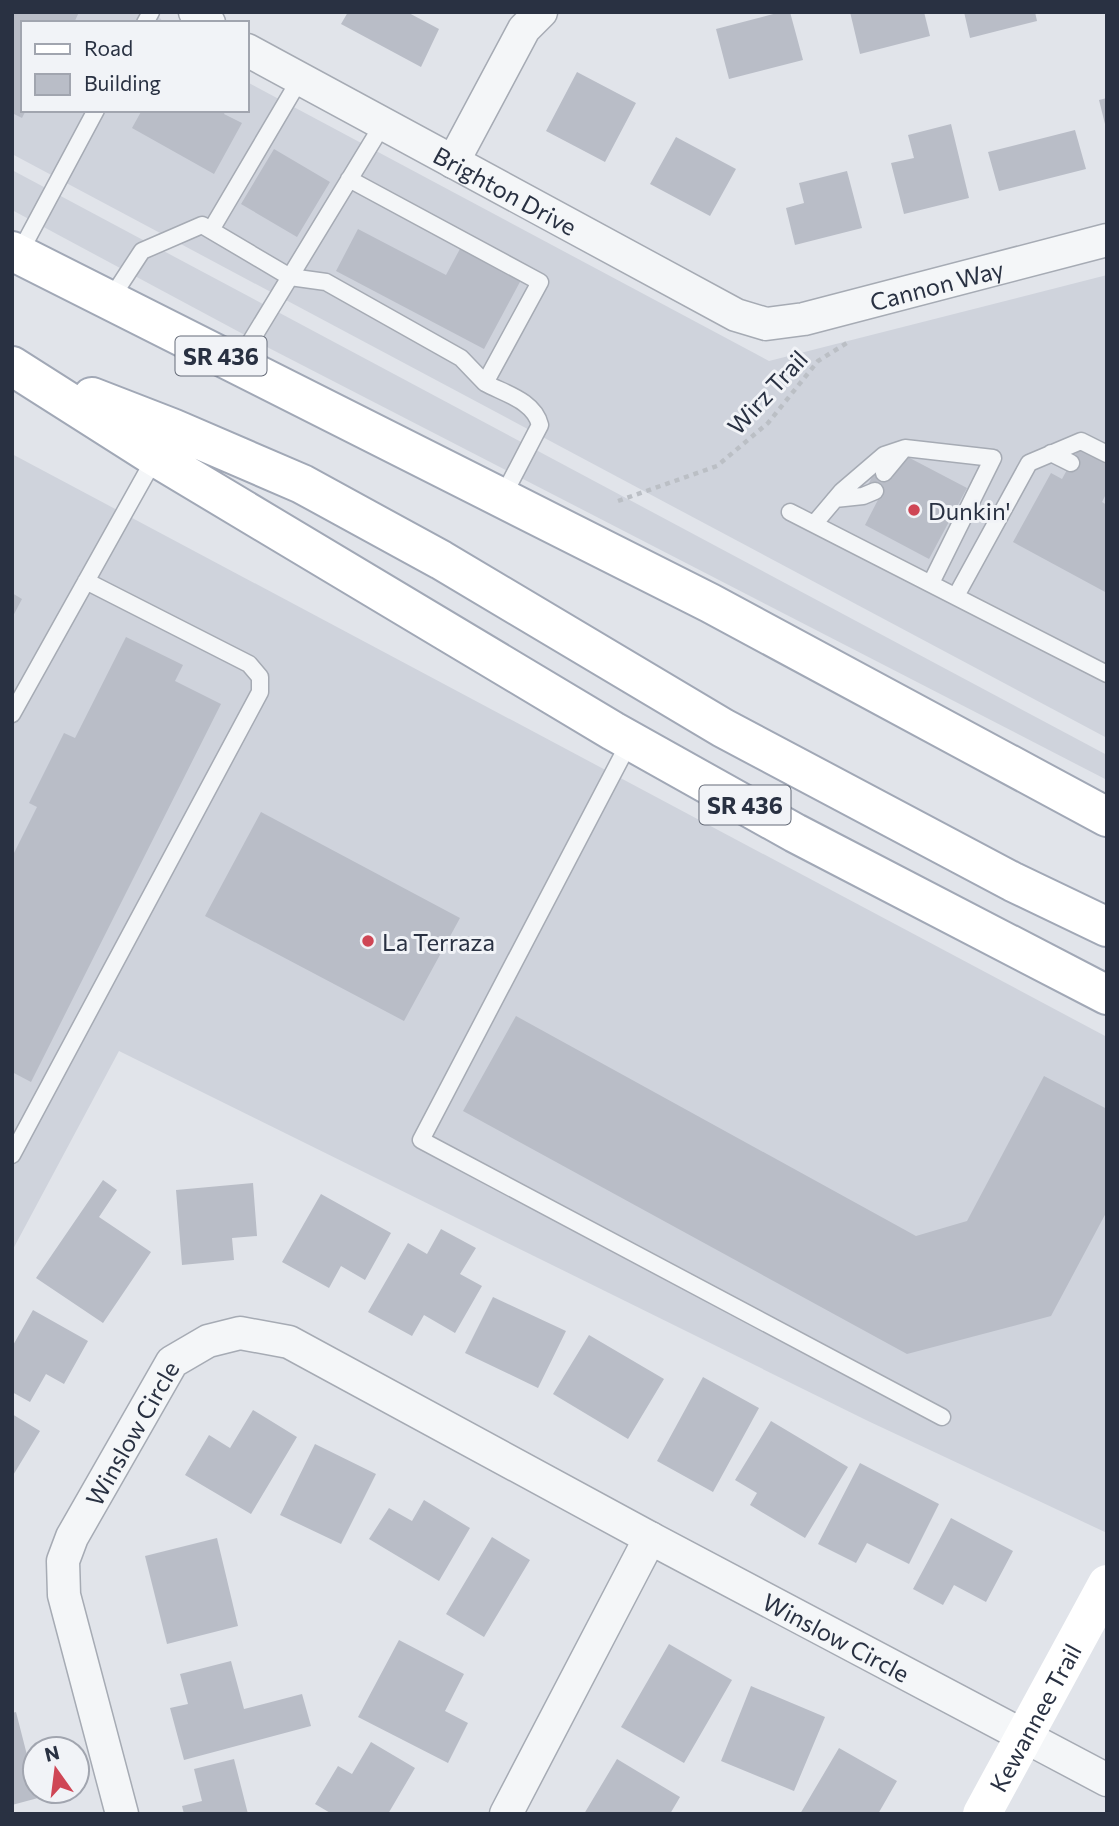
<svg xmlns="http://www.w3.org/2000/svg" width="1119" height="1826" font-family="Commissioner,sans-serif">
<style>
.built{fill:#cfd3dc}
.building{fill:#b9bdc7}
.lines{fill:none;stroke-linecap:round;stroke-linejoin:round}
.lane-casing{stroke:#a6abb4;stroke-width:19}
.street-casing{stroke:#a6abb4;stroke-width:35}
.primary-casing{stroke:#a1a8b6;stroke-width:42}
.path{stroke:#bbbfc5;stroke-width:4.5;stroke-dasharray:5 5;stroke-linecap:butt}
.lane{stroke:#f4f6f8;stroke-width:16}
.street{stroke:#f4f6f8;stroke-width:32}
.secondary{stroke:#fff;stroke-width:38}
.primary{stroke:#fff;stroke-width:38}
.poi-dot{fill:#cf4655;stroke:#f1f3f7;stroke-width:2.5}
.labels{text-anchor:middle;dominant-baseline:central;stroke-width:6;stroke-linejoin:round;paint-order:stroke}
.shield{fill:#f1f3f7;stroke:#656b78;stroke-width:2}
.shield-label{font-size:23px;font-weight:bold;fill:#293142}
.street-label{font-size:24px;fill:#293142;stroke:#f1f3f7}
.poi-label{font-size:24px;fill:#293142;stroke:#f1f3f7;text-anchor:start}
</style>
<rect width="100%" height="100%" fill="#e1e4ea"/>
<path class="built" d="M 12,12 L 155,12 L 164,23 L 23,23 L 23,110 L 247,110 L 247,82 L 769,361 L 1107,275 L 1107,738 L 12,154 Z
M 12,170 L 1107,755 L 1107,780 L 267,347 L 12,210 Z
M 12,454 L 1107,1037 L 1107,1533 L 868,1421 L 119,1051 L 12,1251 Z"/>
<path class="building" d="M 12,12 L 79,12 L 74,23 L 23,23 L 23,110 L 26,110 L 22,118 L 12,113 Z
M 348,12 L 407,12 L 439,29 L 421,67 L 341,24 Z
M 781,12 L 790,12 L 803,60 L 729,79 L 716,29 Z
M 850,12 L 924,12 L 930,36 L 860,54 Z
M 964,12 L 1035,12 L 1037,21 L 970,38 Z
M 577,72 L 636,103 L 605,162 L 546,131 Z
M 1107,98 L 1107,128 L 1106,128 L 1099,100 Z
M 142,110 L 226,110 L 224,114 L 242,123 L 214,174 L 132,128 Z
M 951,124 L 969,198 L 904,214 L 891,163 L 914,158 L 908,135 Z
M 1075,130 L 1086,169 L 999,191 L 988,152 Z
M 676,137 L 736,169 L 710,216 L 650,184 Z
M 274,149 L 330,182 L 297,237 L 241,204 Z
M 847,171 L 862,228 L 795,245 L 786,208 L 804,203 L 799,183 Z
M 358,229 L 446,275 L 461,247 L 521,280 L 484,349 L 336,271 Z
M 1080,446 L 1107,461 L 1107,492 L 1102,502 L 1107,505 L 1107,593 L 1013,542 L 1051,473 L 1062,479 Z
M 904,455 L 967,488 L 929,559 L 865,525 L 881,494 L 867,487 L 876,469 L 892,478 Z
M 12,593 L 22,599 L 12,618 Z
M 126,637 L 183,665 L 175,681 L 221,704 L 31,1082 L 12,1072 L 12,857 L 37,807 L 29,803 L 64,733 L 75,738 Z
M 261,812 L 460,918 L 404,1021 L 205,916 Z
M 516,1016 L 916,1236 L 967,1221 L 1044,1076 L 1107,1109 L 1107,1211 L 1051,1316 L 907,1354 L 463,1111 Z
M 103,1180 L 117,1190 L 99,1217 L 151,1252 L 103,1323 L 36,1278 Z
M 253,1183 L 257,1236 L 232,1238 L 234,1260 L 182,1265 L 176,1190 Z
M 321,1194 L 391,1233 L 365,1280 L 341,1266 L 329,1288 L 282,1262 Z
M 441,1229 L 476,1248 L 460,1274 L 482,1286 L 455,1333 L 424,1315 L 412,1336 L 368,1312 L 408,1243 L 427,1254 Z
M 493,1297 L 566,1331 L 538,1388 L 465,1353 Z
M 33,1310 L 88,1341 L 64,1384 L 46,1374 L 30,1402 L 12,1392 L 12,1347 Z
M 589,1335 L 664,1379 L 628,1439 L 553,1394 Z
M 703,1377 L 759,1408 L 713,1492 L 657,1461 Z
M 253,1410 L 297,1437 L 251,1514 L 185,1475 L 209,1435 L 230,1448 Z
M 12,1414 L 40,1431 L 12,1477 Z
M 771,1421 L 848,1467 L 805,1538 L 750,1505 L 757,1493 L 735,1480 Z
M 315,1444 L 376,1474 L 341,1544 L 280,1515 Z
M 860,1463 L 939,1504 L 909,1564 L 867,1543 L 856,1563 L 818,1544 Z
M 424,1500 L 470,1528 L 439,1581 L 369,1539 L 389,1508 L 412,1521 Z
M 951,1518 L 1013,1551 L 986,1602 L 954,1585 L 943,1605 L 913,1589 Z
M 492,1537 L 530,1560 L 484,1637 L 446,1614 Z
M 217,1538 L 238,1626 L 167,1644 L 145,1556 Z
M 399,1640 L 464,1674 L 445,1711 L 468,1723 L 448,1763 L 358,1717 Z
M 669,1644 L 732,1680 L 684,1763 L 621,1727 Z
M 231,1661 L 244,1709 L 302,1694 L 311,1726 L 184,1760 L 170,1708 L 188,1704 L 180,1674 Z
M 751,1686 L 825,1717 L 794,1791 L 721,1761 Z
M 16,1712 L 38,1798 L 12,1805 L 12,1713 Z
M 371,1742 L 415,1768 L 388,1814 L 332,1814 L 315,1804 L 338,1766 L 352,1774 Z
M 839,1748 L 897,1781 L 878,1814 L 800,1814 Z
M 234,1759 L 248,1814 L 184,1814 L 182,1806 L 202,1801 L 194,1769 Z
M 617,1759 L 680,1797 L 670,1814 L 584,1814 Z"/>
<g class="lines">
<defs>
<path id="lane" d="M 145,23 L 151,12
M 349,179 L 540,282 L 485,383 C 506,394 534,401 540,425 L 502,498
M 211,230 L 300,79
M 19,254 L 96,110
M 110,300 L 142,251 L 202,225 L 290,277 L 326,282 L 461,358 L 485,383
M 237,364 L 383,124
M 1051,453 L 1071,463
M 884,473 L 903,450
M 835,499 L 863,496 L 875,491
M 790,512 L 1107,674
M 814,524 L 842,491 L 884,455 L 905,448 L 993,458 L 931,583
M 956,596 L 1029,463 L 1081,441 L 1107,454
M 12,714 L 156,456
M 630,741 L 421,1140 L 942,1417
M 12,1155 L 260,692 L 260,677 L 249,664 L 86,581"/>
<g id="street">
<path d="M 195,12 L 209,23"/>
<path id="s1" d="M 247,50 L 736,315 L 766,324 L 804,319 L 1107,240"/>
<path d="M 453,162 L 524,29 L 541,12"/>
<path id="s2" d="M 122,1814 L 64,1595 L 63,1561 L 72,1537 L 172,1362 L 208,1341 L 240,1333 L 289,1342 L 650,1538 L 1107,1780"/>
<path d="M 506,1814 L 650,1538"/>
</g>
<path id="primary" d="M 12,251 L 710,603 L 1107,817
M 12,366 L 152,455 L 613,731 L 795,833 L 1107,995
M 92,397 L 172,428 L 302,484 L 441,560 L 723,728 L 1013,882 L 1107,927"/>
</defs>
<use href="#lane" class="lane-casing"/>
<use href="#street" class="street-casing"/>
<use href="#primary" class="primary-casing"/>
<path class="path" d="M 618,501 L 717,466 L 768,423 L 818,361 L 850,341"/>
<use href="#lane" class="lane"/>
<use href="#street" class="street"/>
<path class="secondary" id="s3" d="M 982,1814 L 1107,1584"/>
<use href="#primary" class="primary"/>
</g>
<g class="poi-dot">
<circle cx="914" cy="510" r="7"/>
<circle cx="368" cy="941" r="7"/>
</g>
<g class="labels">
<g class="shield">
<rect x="175.5" y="336.5" width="91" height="39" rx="5"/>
<rect x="699.5" y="785.5" width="91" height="39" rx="5"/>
</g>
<g class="shield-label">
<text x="221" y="356">SR 436</text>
<text x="745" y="805">SR 436</text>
</g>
<g class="street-label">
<text stroke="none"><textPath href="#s1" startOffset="294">Brighton Drive</textPath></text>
<text stroke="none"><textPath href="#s1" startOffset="763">Cannon Way</textPath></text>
<text transform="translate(767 392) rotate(-47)">Wirz Trail</text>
<text stroke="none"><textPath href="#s2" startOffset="406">Winslow Circle</textPath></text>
<text stroke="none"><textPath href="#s2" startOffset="1234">Winslow Circle</textPath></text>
<text stroke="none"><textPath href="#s3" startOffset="110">Kewannee Trail</textPath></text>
</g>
<g class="poi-label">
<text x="928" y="510">Dunkin'</text>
<text x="382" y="941">La Terraza</text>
</g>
</g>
<rect width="1119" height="1826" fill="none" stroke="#293142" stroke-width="28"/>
<rect x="21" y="21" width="228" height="91" fill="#f1f3f7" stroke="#a1a5af" stroke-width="2"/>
<rect x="35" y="44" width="35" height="10" fill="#ffffff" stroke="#a1a5af" stroke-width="2"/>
<text x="84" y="56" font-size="21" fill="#293142">Road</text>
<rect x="35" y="74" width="35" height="21" fill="#b9bdc7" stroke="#a1a5af" stroke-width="2"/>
<text x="84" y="91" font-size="21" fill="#293142">Building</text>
<g transform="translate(56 1770) rotate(346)"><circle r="33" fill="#f1f3f7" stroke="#a1a5af" stroke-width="2"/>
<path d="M0-5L12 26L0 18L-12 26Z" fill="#cf4655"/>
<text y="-10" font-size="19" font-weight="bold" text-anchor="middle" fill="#293142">N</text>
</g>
</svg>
